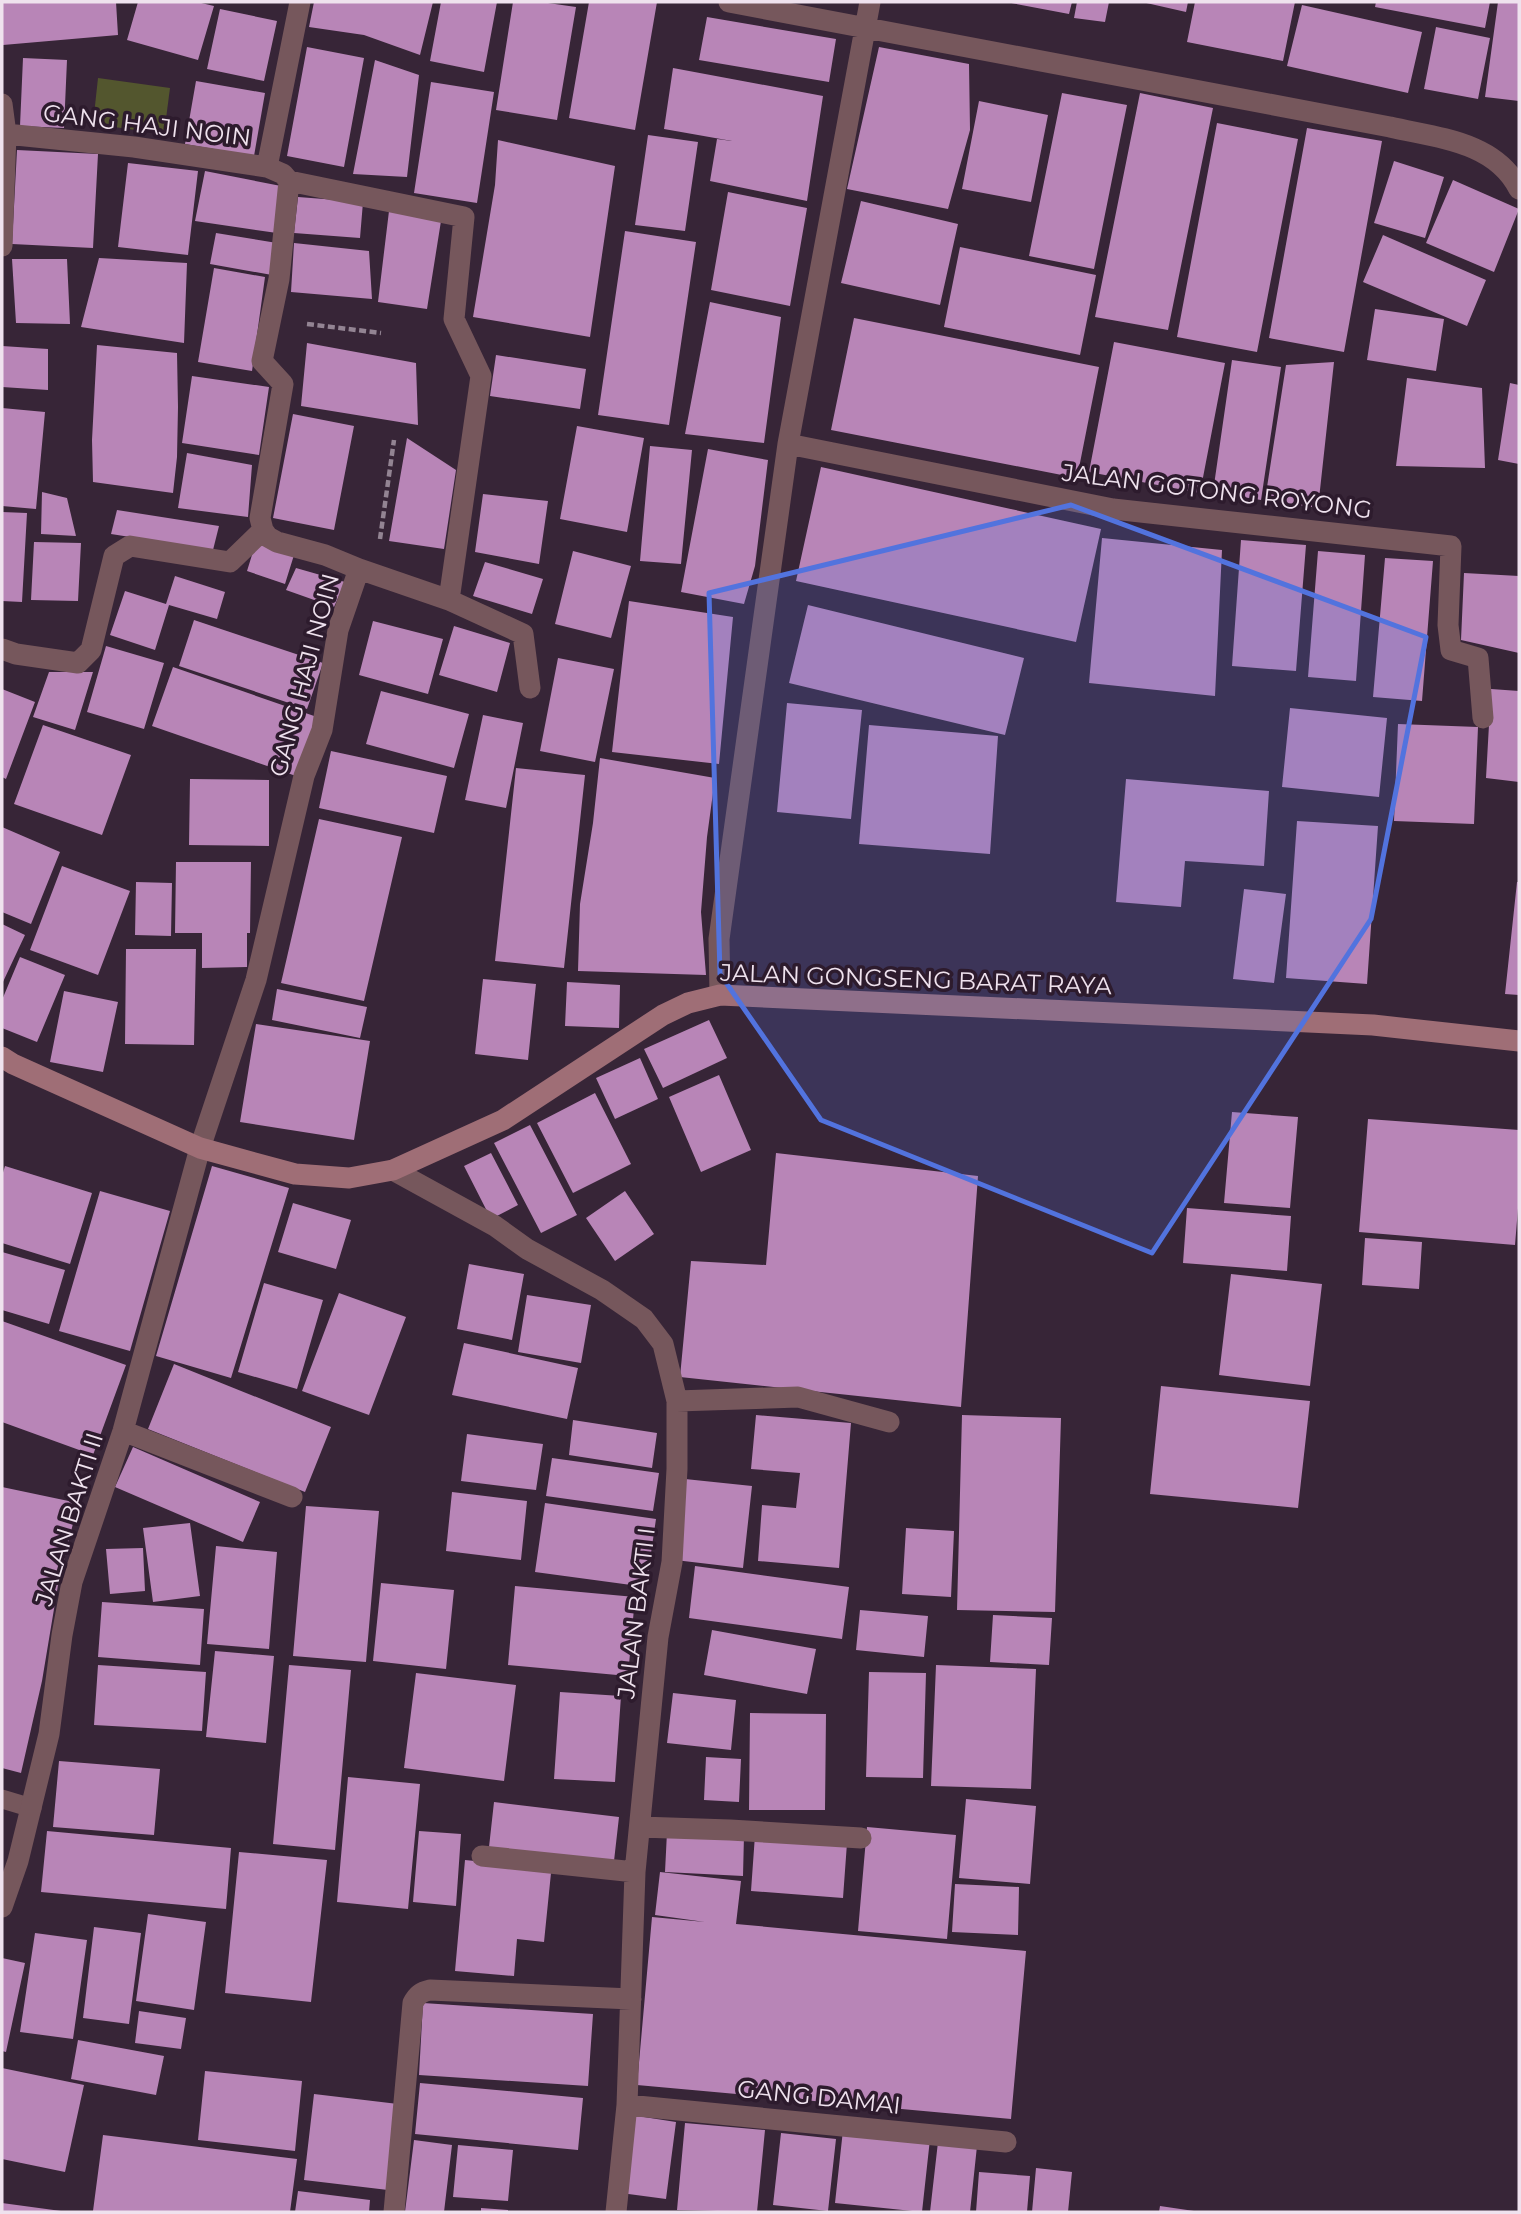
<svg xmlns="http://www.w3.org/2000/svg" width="1521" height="2214" font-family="Montserrat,sans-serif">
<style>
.green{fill:#53562e}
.building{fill:#b885b7}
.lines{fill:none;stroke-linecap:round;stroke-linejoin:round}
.path{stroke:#938493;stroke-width:4.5;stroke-dasharray:7 3.5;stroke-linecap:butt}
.lane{stroke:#76575c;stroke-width:19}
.street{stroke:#76575c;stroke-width:21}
.secondary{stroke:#9f6e76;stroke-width:21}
.marked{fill:#5273de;fill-opacity:0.2;stroke:#5273de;stroke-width:5;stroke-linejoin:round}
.labels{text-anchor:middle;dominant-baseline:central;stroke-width:7;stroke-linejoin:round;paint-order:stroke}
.street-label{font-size:24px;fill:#efe2ee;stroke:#2d1b2d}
</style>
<rect width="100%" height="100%" fill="#372537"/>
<path class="green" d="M 98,78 L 170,88 L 164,134 L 93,124 Z"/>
<path class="building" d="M 2,2 L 116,2 L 118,35 L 3,45 Z
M 138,2 L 197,2 L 214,6 L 198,60 L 127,40 Z
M 314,2 L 433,2 L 420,55 L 364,35 L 309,27 Z
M 441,2 L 497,2 L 484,72 L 430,61 Z
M 513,2 L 541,2 L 576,7 L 557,120 L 496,110 Z
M 589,2 L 657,2 L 635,130 L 569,118 Z
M 1006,2 L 1072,2 L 1069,14 Z
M 1077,2 L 1109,2 L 1105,22 L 1074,18 Z
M 1142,2 L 1188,2 L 1186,12 Z
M 1195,2 L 1295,2 L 1283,61 L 1187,42 Z
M 1376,2 L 1490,2 L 1485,28 L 1375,7 Z
M 1498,2 L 1519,2 L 1519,101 L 1485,97 Z
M 1302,5 L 1422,32 L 1408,93 L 1287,66 Z
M 220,9 L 277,21 L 264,81 L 207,69 Z
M 707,17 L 836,39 L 829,82 L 699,60 Z
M 1436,27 L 1490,38 L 1478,99 L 1424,89 Z
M 307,47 L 364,58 L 344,167 L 287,156 Z
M 879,47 L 969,64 L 970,130 L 948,209 L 847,189 Z
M 23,58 L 67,60 L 64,128 L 20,126 Z
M 375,60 L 419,75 L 407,177 L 353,174 Z
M 673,68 L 823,96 L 807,201 L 710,181 L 717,139 L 732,141 L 664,129 Z
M 196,81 L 265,93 L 254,156 L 185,144 Z
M 431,82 L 494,92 L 477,203 L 414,193 Z
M 1062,93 L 1127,105 L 1094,269 L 1029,256 Z
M 1140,93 L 1213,108 L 1168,330 L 1095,317 Z
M 979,101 L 1048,115 L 1031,202 L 962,189 Z
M 1217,123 L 1298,139 L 1257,352 L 1177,337 Z
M 1307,128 L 1382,141 L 1344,352 L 1269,338 Z
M 648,135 L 698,142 L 685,231 L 635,225 Z
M 498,140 L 615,166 L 590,337 L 473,317 L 495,185 Z
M 17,150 L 98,154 L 93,248 L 12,244 Z
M 1394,161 L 1444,177 L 1425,238 L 1374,223 Z
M 128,163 L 198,171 L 188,255 L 118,247 Z
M 205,171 L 281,186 L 277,233 L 195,221 Z
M 1453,180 L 1519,209 L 1494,272 L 1426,243 Z
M 728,192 L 807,208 L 790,306 L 711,290 Z
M 298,197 L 363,202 L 360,238 L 294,233 Z
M 861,201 L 958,224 L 940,305 L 841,283 Z
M 389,211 L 441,221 L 427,309 L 378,302 Z
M 625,231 L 696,242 L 669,425 L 598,415 Z
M 216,233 L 277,243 L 272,275 L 210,264 Z
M 1383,235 L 1486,280 L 1467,326 L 1363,282 Z
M 294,243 L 369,251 L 372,299 L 291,292 Z
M 960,247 L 1096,275 L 1080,355 L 944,327 Z
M 99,258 L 187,263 L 184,343 L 81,327 Z
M 12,259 L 67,259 L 70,324 L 16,323 Z
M 214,268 L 265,277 L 252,371 L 198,362 Z
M 710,302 L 781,317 L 764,443 L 685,434 Z
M 1375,309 L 1444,319 L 1436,371 L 1367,360 Z
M 854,318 L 1099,367 L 1077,478 L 831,430 Z
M 1114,342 L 1225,363 L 1200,493 L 1089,472 Z
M 307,343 L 416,363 L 418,425 L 301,406 Z
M 97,345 L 177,353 L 178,407 L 177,457 L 173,493 L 93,482 L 92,440 Z
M 2,346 L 48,349 L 48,390 L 2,387 Z
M 496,355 L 586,369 L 580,409 L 490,396 Z
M 1232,360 L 1281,367 L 1261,500 L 1213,492 Z
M 1334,362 L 1318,508 L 1265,500 L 1286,365 Z
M 192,376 L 269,387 L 259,455 L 182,443 Z
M 1407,378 L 1482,388 L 1485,468 L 1396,466 Z
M 1510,383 L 1519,385 L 1519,464 L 1498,460 Z
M 2,408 L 45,412 L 36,509 L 2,506 Z
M 293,414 L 354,426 L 334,530 L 273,518 Z
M 577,426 L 644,438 L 627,532 L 560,519 Z
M 407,438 L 456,470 L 444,549 L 389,541 Z
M 650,446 L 692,450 L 681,564 L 640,561 Z
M 708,449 L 768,460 L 755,566 L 744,604 L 681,592 Z
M 187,453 L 252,465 L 248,517 L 178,508 Z
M 821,467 L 1101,529 L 1076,642 L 796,581 Z
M 42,492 L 67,498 L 76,536 L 41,534 Z
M 483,494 L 548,501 L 539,564 L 475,552 Z
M 117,510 L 219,526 L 213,550 L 111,534 Z
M 2,512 L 27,513 L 22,602 L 2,601 Z
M 1102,538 L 1222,550 L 1215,696 L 1089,683 Z
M 1241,540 L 1306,545 L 1296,671 L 1232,666 Z
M 34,542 L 81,543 L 78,601 L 31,600 Z
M 256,542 L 294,555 L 285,584 L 247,571 Z
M 573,551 L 631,566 L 611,638 L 555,624 Z
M 1318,551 L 1365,555 L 1356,681 L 1308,677 Z
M 1385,558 L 1433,561 L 1422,701 L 1373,697 Z
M 485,562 L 543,579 L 532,614 L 473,596 Z
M 296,568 L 345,582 L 334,607 L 286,590 Z
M 1464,573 L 1519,576 L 1519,653 L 1461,640 Z
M 175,576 L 225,592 L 217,619 L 169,605 L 155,650 L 110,635 L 125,591 L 166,604 Z
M 629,601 L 733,617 L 719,764 L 612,752 Z
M 808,605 L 1024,658 L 1005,735 L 789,683 Z
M 194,620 L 323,663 L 307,709 L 179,666 Z
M 373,621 L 443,639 L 428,694 L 359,675 Z
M 454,626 L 510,643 L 497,692 L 439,675 Z
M 106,646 L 164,663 L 144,729 L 87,712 Z
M 558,658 L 614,669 L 595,762 L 540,751 Z
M 173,667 L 317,717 L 296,776 L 152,726 Z
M 49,672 L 93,672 L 75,730 L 33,717 Z
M 2,689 L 35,702 L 6,779 L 2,777 Z
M 1491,689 L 1519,691 L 1519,782 L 1486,778 Z
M 381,691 L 469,714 L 454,768 L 366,744 Z
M 787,703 L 862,710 L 851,819 L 777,812 Z
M 1290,708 L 1387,718 L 1379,797 L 1282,787 Z
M 483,715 L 523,723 L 506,808 L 465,800 Z
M 1398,724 L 1478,727 L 1474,824 L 1394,821 Z
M 43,725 L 131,755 L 102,835 L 14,804 Z
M 869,725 L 998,736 L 990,854 L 859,844 Z
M 331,751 L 447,776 L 434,833 L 319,808 Z
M 600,758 L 715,778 L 707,837 L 701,912 L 706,975 L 578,971 L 580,904 L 593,823 Z
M 516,768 L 585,775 L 564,968 L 495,961 Z
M 190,779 L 269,780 L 269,846 L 189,845 Z
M 1126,779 L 1269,791 L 1264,866 L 1185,861 L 1181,907 L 1116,902 Z
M 319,819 L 402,837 L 364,1001 L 281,983 Z
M 1297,821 L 1378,826 L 1367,984 L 1286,978 Z
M 2,827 L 60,852 L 31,924 L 2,912 Z
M 176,862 L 251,862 L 250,933 L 247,933 L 247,967 L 202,968 L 202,933 L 175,933 Z
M 62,866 L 130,891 L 98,975 L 30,950 Z
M 136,882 L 172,883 L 171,936 L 135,935 Z
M 1517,882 L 1519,882 L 1519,995 L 1505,994 Z
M 1244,889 L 1286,894 L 1274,983 L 1233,979 Z
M 2,924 L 25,935 L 2,984 Z
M 126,949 L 196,949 L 194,1045 L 125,1044 Z
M 20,957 L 65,975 L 37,1042 L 2,1028 L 2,1000 Z
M 483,979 L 536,984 L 528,1060 L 475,1054 Z
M 567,982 L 620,985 L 619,1028 L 565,1026 Z
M 277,989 L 367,1007 L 360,1038 L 272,1020 Z
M 64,991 L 118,1002 L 103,1072 L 50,1062 Z
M 709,1020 L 727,1058 L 663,1088 L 644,1049 Z
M 256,1024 L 370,1041 L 354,1140 L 240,1122 Z
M 640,1058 L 658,1099 L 615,1119 L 596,1078 Z
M 719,1075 L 751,1150 L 701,1172 L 669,1097 Z
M 595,1093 L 631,1164 L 573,1193 L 537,1123 Z
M 1232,1112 L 1298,1117 L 1290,1208 L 1224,1203 Z
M 1368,1119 L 1519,1130 L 1519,1196 L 1515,1245 L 1359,1232 Z
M 530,1125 L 577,1215 L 541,1233 L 494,1143 Z
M 491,1153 L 518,1205 L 491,1219 L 464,1166 Z
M 776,1153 L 978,1176 L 961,1407 L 680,1377 L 691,1261 L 766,1265 Z
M 5,1166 L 92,1193 L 70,1264 L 2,1243 L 2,1176 Z
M 212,1166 L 289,1188 L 231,1378 L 156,1356 Z
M 100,1191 L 170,1211 L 130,1351 L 59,1331 Z
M 625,1191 L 654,1234 L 615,1261 L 586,1218 Z
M 293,1203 L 351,1220 L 336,1269 L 278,1252 Z
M 1187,1208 L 1291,1216 L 1287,1271 L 1183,1263 Z
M 1365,1238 L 1422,1242 L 1419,1289 L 1362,1285 Z
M 2,1252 L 65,1270 L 49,1324 L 2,1310 Z
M 469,1264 L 524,1274 L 512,1340 L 457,1329 Z
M 1231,1274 L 1322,1284 L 1310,1386 L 1219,1375 Z
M 264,1283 L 323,1300 L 297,1389 L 238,1372 Z
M 339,1293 L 406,1317 L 369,1415 L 302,1391 Z
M 527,1295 L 591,1305 L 581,1363 L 518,1352 Z
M 2,1321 L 126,1365 L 93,1455 L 2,1422 Z
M 464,1343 L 578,1368 L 567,1419 L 452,1395 Z
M 174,1364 L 331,1427 L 305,1492 L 148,1429 Z
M 1161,1386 L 1310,1401 L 1298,1508 L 1150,1494 Z
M 756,1415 L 851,1423 L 839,1568 L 758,1561 L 762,1505 L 796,1508 L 800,1473 L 751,1469 Z
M 962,1415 L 1061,1418 L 1055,1612 L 957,1610 Z
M 573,1420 L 657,1433 L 652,1468 L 569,1455 Z
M 467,1434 L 543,1444 L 536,1490 L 461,1481 Z
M 133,1447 L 260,1502 L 243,1542 L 115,1487 Z
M 552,1458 L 659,1473 L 653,1511 L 546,1496 Z
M 685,1479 L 752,1486 L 743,1568 L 675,1560 Z
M 2,1487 L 78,1503 L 58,1585 L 42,1681 L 21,1773 L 2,1768 Z
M 452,1492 L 527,1501 L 521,1560 L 446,1551 Z
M 545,1503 L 656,1519 L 646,1587 L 535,1572 Z
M 306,1506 L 379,1511 L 366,1662 L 293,1656 Z
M 190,1523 L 200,1596 L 153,1602 L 143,1528 Z
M 906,1528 L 954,1531 L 951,1597 L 902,1594 Z
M 216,1546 L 277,1552 L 269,1649 L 207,1644 Z
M 143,1548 L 145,1591 L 110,1594 L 106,1549 Z
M 695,1566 L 849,1587 L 842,1639 L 689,1618 Z
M 381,1583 L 454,1590 L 446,1669 L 373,1661 Z
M 515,1586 L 635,1597 L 628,1676 L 508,1665 Z
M 102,1602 L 204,1609 L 200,1665 L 98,1657 Z
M 860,1610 L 928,1616 L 924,1657 L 856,1650 Z
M 993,1615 L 1052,1618 L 1049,1665 L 990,1662 Z
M 712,1630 L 816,1649 L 807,1694 L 704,1675 Z
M 215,1651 L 274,1656 L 266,1743 L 206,1737 Z
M 98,1665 L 206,1672 L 202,1731 L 94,1725 Z
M 289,1665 L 351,1670 L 335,1850 L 273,1844 Z
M 936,1665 L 1036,1669 L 1031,1789 L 931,1786 Z
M 869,1672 L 926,1673 L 923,1778 L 866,1777 Z
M 416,1673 L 516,1685 L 504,1781 L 404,1768 Z
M 560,1692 L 621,1696 L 615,1782 L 554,1779 Z
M 673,1693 L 736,1700 L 731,1750 L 667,1743 Z
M 750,1713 L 826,1714 L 825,1810 L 749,1810 Z
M 706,1757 L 741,1759 L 739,1802 L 704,1800 Z
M 59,1761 L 160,1769 L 154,1835 L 53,1827 Z
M 348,1777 L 420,1784 L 408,1909 L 337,1902 Z
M 966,1799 L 1036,1806 L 1030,1884 L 959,1878 Z
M 494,1802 L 619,1817 L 614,1861 L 489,1847 Z
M 867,1827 L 956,1835 L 947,1939 L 858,1931 Z
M 47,1831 L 231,1848 L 226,1909 L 41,1892 Z
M 419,1831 L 461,1834 L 456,1906 L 413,1902 Z
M 667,1832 L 744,1835 L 743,1876 L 665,1872 Z
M 755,1835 L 847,1843 L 843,1898 L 751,1891 Z
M 239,1852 L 327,1860 L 311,2002 L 225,1993 Z
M 465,1860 L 524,1866 L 551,1873 L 544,1942 L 517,1939 L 514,1976 L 455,1971 Z
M 660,1872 L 741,1881 L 736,1924 L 1026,1951 L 1011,2119 L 637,2085 L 652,1917 L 705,1922 L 655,1915 Z
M 955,1884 L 1019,1887 L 1018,1935 L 952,1932 Z
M 148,1914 L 206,1922 L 194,2010 L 136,2001 Z
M 94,1927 L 141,1933 L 129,2024 L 83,2018 Z
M 35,1933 L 87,1940 L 73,2039 L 20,2032 Z
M 2,1958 L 25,1963 L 6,2052 L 2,2051 Z
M 423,2003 L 593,2014 L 588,2086 L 419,2075 Z
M 139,2011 L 186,2018 L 181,2049 L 135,2043 Z
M 78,2040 L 164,2056 L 156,2095 L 71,2079 Z
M 2,2068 L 84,2085 L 65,2172 L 2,2159 Z
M 205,2071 L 302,2081 L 295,2151 L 198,2140 Z
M 420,2083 L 583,2098 L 578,2150 L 415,2134 Z
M 314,2094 L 398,2104 L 388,2190 L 304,2180 Z
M 631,2115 L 676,2122 L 666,2199 L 621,2193 Z
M 685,2123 L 765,2130 L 757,2212 L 677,2210 Z
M 843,2130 L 930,2139 L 922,2212 L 835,2203 Z
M 781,2133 L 836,2139 L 828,2211 L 773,2205 Z
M 103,2135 L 297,2159 L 290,2212 L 93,2211 Z
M 414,2140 L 452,2145 L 444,2212 L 405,2212 Z
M 938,2142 L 977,2146 L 970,2212 L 930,2212 Z
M 458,2145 L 513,2150 L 508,2201 L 453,2197 Z
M 1036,2168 L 1072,2172 L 1068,2212 L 1032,2212 Z
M 979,2172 L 1030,2176 L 1027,2212 L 976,2212 Z
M 298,2191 L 370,2200 L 369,2212 L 295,2212 Z
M 2,2203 L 61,2211 L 61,2212 L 2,2212 Z
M 1160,2206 L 1194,2211 L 1194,2212 L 1159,2212 Z
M 481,2208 L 508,2210 L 508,2212 L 481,2212 Z"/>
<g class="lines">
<path class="path" d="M 307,324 L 381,333
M 380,539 L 394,440"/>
<path class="lane" d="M 2,1799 L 32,1808"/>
<path class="street" d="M 729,2 L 1390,127 C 1437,138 1495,141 1519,189
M 2,104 L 6,134 L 134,147 L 267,167 L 283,174 L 289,181 L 279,279 L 262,361 L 283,384 L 260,518 L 263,530 L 268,537 L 277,542 L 325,555 L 359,569 L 338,630 L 322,730 L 304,776 L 256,980 L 200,1148 L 123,1431 L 72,1582 L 62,1635 L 49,1734 L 18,1861 L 2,1907
M 267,167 L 300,2
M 289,181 L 464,217 L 454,319 L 481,376 L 449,600
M 2,246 L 6,134
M 788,444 L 1113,509 L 1451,546 L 1448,625 L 1451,650 L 1478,658 L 1483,718
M 359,569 L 449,600 L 523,634 L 530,688
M 2,649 L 16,654 L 78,663 L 91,650 L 114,556 L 130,546 L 230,562 L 263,530
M 720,995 L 719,939 L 788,444 L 870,2
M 393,1170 L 495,1226 L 527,1249 L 602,1290 L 644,1319 L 663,1344 L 677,1401 L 677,1469 L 672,1562 L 658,1637 L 635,1872 L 627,2105 L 616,2212
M 677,1401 L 798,1397 L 889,1422
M 123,1431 L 292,1497
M 640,1827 L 730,1830 L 861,1838
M 482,1856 L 635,1872
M 627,2105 L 1006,2142
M 394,2212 L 413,2003 C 417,1995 421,1992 430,1990 L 631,1999"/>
<path class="secondary" d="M 2,1057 L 13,1064 L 200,1148 L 295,1174 L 349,1178 L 393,1170 L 503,1120 L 663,1015 L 688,1003 L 720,995 L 1373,1025 L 1519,1041"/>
</g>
<path class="marked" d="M 1071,505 L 1426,637 L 1371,919 L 1152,1253 L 821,1120 L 720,974 L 709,593 Z"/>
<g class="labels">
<g class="street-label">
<text transform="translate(147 125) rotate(7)">GANG HAJI NOIN</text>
<text transform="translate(1217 491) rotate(7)">JALAN GOTONG ROYONG</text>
<text transform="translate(304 675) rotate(-75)">GANG HAJI NOIN</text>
<text transform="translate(916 979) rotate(2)">JALAN GONGSENG BARAT RAYA</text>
<text transform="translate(69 1519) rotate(-73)">JALAN BAKTI II</text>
<text transform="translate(636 1613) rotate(-83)">JALAN BAKTI I</text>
<text transform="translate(819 2097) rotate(6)">GANG DAMAI</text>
</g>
</g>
<rect width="1521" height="2214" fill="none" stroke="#efe2ee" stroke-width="7"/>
</svg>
